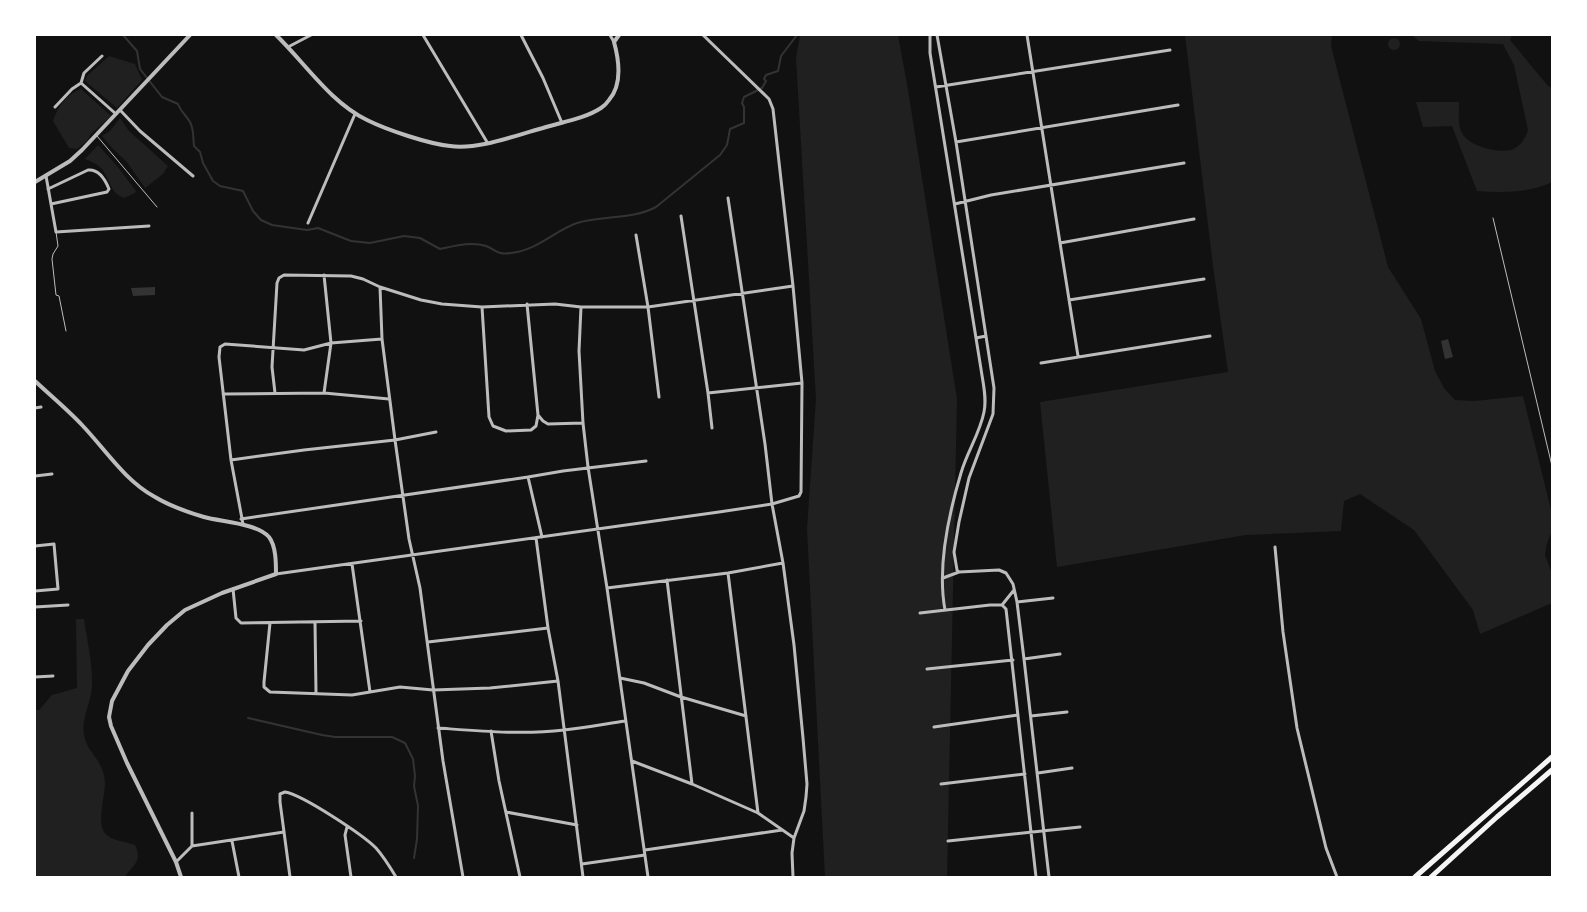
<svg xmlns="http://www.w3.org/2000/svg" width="1587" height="912" font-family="'Noto Sans',sans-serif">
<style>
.green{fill:#202020}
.water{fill:#333}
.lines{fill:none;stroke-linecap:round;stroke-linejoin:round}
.stream{stroke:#333;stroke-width:2}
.service{stroke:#bcbcbc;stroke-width:1}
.minor{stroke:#bcbcbc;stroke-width:3}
.tertiary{stroke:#bcbcbc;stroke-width:4}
.trunk{stroke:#f5f5f5;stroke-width:5}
</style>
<rect width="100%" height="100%" fill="#111"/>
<path class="green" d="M 800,35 L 898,35 L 908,90 L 957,399 L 947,877 L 825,877 L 807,529 L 816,399 L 796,58 Z
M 1185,35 L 1334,35 L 1332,36 L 1331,46 L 1388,267 L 1421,319 L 1435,371 L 1444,388 L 1455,400 L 1475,401 L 1523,396 L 1552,514 L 1552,531 L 1547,543 L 1545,555 L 1552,574 L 1552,603 L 1480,634 L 1473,610 L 1414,530 L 1360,494 L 1344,501 L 1341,531 L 1246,535 L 1057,567 L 1040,402 L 1228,372 L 1213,266 Z
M 1412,35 L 1512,35 L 1510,40 L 1548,86 L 1552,88 L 1552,182 C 1529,193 1503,193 1477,191 L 1452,126 L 1423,127 L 1416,102 L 1459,102 C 1459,112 1457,128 1464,136 C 1473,147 1497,153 1511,150 C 1520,147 1526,138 1528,130 L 1514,65 L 1503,44 L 1419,41 Z
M1388 44a6 6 0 1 1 12 0a6 6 0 1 1-12 0Z
M 109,56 L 135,64 L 142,80 L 117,108 L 85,81 L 87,76 Z
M 81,89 L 111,116 L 91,134 L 87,141 L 77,149 L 69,148 L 53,121 C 58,107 66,94 81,89 Z
M 120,118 L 129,131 L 168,166 L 163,174 L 145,188 L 127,162 L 113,149 L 102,136 L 110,131 Z
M 98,145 L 117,166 L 136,191 L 135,193 L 124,198 C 109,192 111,181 102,169 C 97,164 91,161 85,159 Z
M 76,619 L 84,619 C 87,640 93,665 92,687 C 91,703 81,718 84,735 C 87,753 104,760 105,783 C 105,796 97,820 104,832 C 110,841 125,841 135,845 C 143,862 133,864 125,877 L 35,877 L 35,710 L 39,710 L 52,695 L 77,688 Z"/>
<path class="water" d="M 155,287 L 155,295 L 133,296 L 131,288 Z
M 1448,339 L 1453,357 L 1445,359 L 1441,341 Z"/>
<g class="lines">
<path class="stream" d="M 123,35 L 137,51 L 140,69 L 162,97 L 178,104 C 181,112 186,115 190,122 C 194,129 193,138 194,146 L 200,152 L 203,163 L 213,181 L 220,186 L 243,191 L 253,211 L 261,220 L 272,225 L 307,230 L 318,228 L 351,241 L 370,243 L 404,236 L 420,238 L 440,249 C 454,246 472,241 486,246 C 497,250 496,255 511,253 C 536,251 554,231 577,223 C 603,215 632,220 656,207 L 720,155 L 727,145 L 730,129 L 744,123 L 744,107 L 742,103 L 744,97 L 762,88 L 766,81 L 764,79 L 766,75 L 778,71 L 781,56 L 797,35
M 248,718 L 322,735 L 335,737 L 392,737 L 405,743 L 413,759 L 415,776 L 414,786 L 418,806 L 417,839 L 414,858"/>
<path class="service" d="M 97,136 L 157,207
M 1493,218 L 1552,466
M 56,232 L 58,246 L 53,254 L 52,259 L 56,295 L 59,296 L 66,331"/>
<path class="minor" d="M 423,35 L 487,142
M 521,35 L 543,78 L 562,123
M 610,35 L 614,42
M 930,35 L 930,53 L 981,369 C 983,383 987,398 984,412 C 980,433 967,452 961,473 C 949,513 937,567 945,610
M 937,35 L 956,142 L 994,388 L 993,414 L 969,478 L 959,522 L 954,552 L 957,570 L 959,572
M 1027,35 L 1078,356
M 288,47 L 311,35
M 81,83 L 116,114
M 936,87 L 1170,50
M 55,107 L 72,89 L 81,83 L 84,73 L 102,56
M 120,110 L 140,131 L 193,176
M 956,142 L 1178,105
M 46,176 L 56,232 L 149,226
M 48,189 L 88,170 C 98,169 105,179 109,189 L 107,192 L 51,204
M 728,198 L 765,444 L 772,504 L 783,563 L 794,645 L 803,738 L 807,784 L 806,797 L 804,811 L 794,838 L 792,853 L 793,877
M 955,204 L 991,195 L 1184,163
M 681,216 L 708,393 L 712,428
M 308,223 L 355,114
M 636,235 L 648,307 L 659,397
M 1060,243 L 1194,219
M 324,275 L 331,343 L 324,393
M 380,287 L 382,339 L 395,440 L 409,539 L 420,588 L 443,761 L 463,877
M 1069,300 L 1204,279
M 527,304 L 538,415 L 543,421 L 548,424 L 583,423
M 482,307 L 489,417 L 493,426 L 506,431 L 531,430 L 536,426 L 538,415
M 581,307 L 579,351 L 583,423 L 588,467 L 607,588 L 648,877
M 976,338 L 986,336
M 1041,363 L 1210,336
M 275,393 L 272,367 L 277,283 L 279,278 L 284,275 L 351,276 L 363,279 L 380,287 L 421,300 L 442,304 L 482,307 L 555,304 L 581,307 L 648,307 L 793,286
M 708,393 L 802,383
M 223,394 L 324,393 L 389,399
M 35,408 L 41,407
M 231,460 L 304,450 L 395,440 L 436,432
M 35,476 L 52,474
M 528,477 L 542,537
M 241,519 L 528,477 L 563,471 L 646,461
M 243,524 L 231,460 L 219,357 L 220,347 L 225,344 L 304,350 L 331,343 L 382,339
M 536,538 L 548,628 L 558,681 L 583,877
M 35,546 L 54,544 L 58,589 L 35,591
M 1275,547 L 1283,632 L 1297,728 L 1326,848 L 1337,877
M 352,564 L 370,692
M 728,573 L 758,813
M 276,574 L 719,512 L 772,504 L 799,496 L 801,492 L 802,383 L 793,286 L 773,109 L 769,99 L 703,35
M 943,578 L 959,572 L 999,570 L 1006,573 L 1013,584 L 1017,602 L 1024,659 L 1049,877
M 667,580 L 692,784
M 607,588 L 728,573 L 783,563
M 233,589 L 236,618 L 241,623 L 361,621
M 1017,602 L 1053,598
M 1002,605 L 1014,590
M 35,607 L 68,605
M 920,613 L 990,605 L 1002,605 L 1006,609 L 1036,877
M 315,622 L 316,693
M 270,623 L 264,682 L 264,687 L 270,692 L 352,695 L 400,687 L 433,690 L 490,688 L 558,681
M 428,642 L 548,628
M 1024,659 L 1060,654
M 927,669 L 1013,660
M 35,677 L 53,676
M 620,678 L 644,683 L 681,697 L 746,716
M 1031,716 L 1067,712
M 934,727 L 1018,715
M 438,728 C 480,731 523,735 564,730 C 585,728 605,724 625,721
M 491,731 L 499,781 L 520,877
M 632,761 L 692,784 L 758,813 L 794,838
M 1038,773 L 1072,768
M 941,784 L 1025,774
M 506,812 L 577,825
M 347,827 L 345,835 L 351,877
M 232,841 L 239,877
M 948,841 L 1080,827
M 192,846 L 192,813
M 645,850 L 782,830
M 176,862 L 192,846 L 284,832
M 582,864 L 645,855
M 290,877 L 280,802 L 280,794 L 285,792 C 303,795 363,835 376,848 C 384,857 390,867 396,877"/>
<path class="tertiary" d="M 276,35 C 305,63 330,102 367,120 C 387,130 429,144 450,146 C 479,150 516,135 543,128 C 562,122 584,119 601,108 C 604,106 607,103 609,100 C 622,85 619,60 614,42 L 619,35
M 35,182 L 70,161 L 82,150 L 190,35
M 35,381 C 51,396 68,410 82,425 C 105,449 125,481 155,497 C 170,506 187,512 204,517 C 222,522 256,523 269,537 C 276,546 276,563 276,574 L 222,593 L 185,610 L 167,625 L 148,645 L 128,671 L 112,701 L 109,717 L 111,726 L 127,763 L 176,862 L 181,877"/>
<path class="trunk" d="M 1415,877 L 1552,757
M 1431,877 L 1497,817 L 1552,770"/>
</g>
<rect width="1587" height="912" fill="none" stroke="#ffffff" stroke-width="72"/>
</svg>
